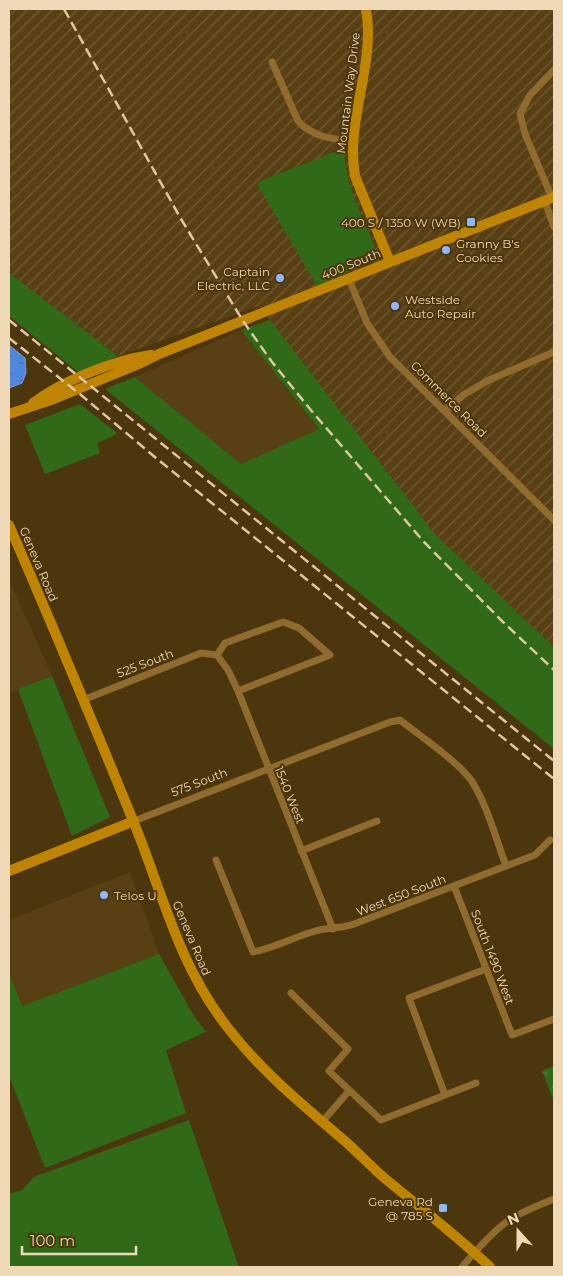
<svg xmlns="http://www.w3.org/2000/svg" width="563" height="1276" font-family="Montserrat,sans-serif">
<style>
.built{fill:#594014}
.industrial{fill:url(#industrial-furrows)}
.green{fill:#306a18}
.park{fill:url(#park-crowns)}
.water{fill:url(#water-ripples);stroke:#7e9fd0}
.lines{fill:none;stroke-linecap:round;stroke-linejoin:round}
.street{stroke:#8f6b2e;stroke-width:7}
.secondary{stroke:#bf8500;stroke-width:10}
.rail{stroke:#dec7a3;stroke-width:2.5;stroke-dasharray:10 5;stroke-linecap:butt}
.poi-dot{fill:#8cb9fc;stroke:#4c360e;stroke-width:2}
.labels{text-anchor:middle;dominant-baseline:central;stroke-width:4;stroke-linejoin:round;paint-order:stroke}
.street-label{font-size:12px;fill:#efd8b5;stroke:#4c360e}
.poi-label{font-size:12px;fill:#efd8b5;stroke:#4c360e;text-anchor:end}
</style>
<defs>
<pattern id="industrial-furrows" width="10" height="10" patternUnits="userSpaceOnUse" patternTransform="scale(1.25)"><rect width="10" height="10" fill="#594014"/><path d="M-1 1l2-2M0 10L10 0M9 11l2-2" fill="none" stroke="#715b34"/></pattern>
<pattern id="park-crowns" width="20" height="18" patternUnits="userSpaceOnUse" patternTransform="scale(1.25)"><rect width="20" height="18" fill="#306a18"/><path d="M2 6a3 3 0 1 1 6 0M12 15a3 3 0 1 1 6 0" fill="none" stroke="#4e7f37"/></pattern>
<pattern id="water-ripples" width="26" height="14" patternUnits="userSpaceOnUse" patternTransform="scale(1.25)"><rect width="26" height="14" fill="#4e87dc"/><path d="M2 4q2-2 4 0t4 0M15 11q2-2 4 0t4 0" fill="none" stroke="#4c72aa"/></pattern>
</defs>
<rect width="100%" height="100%" fill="#4c360e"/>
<path class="built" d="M 241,330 L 319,429 L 241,464 L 135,377 Z
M 9,580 L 52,676 L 9,693 Z
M 130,872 L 159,954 L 21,1006 L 9,974 L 9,920 Z"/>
<path class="industrial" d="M 9,9 L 554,9 L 554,647 L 435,534 L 259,306 L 118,356 L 9,273 Z"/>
<path class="green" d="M 345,148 C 342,179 363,216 374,245 L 376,255 L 373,261 L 317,286 L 257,184 L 265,179 Z
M 9,273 L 118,356 L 78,372 L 9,316 Z
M 270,320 L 435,534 L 554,647 L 554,749 L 105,389 L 135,377 L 241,464 L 319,429 L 241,330 Z
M 80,404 L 117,433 L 113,436 L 97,443 L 100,453 L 45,474 L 25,425 Z
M 52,676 L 110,817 L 72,836 L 18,689 Z
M 159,954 L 194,1016 L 206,1032 L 166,1050 L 186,1113 L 45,1168 L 9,1076 L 9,974 L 22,1006 Z
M 189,1120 L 239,1267 L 13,1267 L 9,1265 L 9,1194 L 22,1190 L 34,1177 Z"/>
<path class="park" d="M 554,1066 L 554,1101 L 542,1071 Z"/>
<path class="water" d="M 9,345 L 25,358 L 26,373 L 22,383 L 9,388 Z"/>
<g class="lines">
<path class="street" d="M 272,62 L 298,121 C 313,137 331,139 352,141
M 552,198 L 525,134 L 520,114 L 530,95 L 554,70
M 545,202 L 554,227
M 349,279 L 367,323 L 390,357 L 554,520
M 445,411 L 463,395 L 489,380 L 554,352
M 217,655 L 225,643 L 283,622 L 299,628 L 330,655 L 238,691
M 83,700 L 201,653 L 217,655 L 228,670 L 238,691 L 333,929
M 134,821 L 390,722 L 400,720 C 420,736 456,760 471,780 C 487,804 496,839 506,866
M 301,851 L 377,821
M 216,860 L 253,952 C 274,948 292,938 312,932 C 326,927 341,929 354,924 L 535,855 L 550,840
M 454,886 L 512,1035 L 554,1019
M 291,993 L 348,1049 L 329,1071 L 381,1120 L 476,1083
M 445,1095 L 409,998 L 486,969
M 322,1122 L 349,1091
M 462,1267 C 475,1252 489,1235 505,1223 C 520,1212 537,1206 554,1199"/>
<path class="secondary" d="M 366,9 C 376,65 345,120 355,176 L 390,262
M 33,403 C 62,381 114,360 151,355
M 9,414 L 54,399 L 139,364 L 159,354 L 554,197
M 9,525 C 51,622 92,720 132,818 C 163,893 177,963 228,1028 C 262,1072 304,1106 346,1142 C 358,1153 370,1165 382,1176 C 418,1206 456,1235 490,1267
M 9,871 L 134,821"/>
<path class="rail" d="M 64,9 L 181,219 L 243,321 L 272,362 L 310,409 L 424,542 L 502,621 L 554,670
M 9,320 L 554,761
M 9,338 L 81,395 L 156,458 L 554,779"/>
</g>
<g class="poi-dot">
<rect x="466" y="217" width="10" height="10" rx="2.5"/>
<circle cx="446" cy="250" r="5"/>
<circle cx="280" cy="278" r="5"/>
<circle cx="395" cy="306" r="5"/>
<circle cx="104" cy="895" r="5"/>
<rect x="438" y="1203" width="10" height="10" rx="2.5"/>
</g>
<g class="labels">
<g class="street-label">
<text transform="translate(348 93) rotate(-83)">Mountain Way Drive</text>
<text transform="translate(351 264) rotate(-22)">400 South</text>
<text transform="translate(449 399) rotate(45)">Commerce Road</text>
<text transform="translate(39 564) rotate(67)">Geneva Road</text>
<text transform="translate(145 663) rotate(-21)">525 South</text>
<text transform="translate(199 782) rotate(-21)">575 South</text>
<text transform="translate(290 795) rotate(68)">1540 West</text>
<text transform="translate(401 895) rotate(-21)">West 650 South</text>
<text transform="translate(192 938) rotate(67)">Geneva Road</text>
<text transform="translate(493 957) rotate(69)">South 1490 West</text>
</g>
<g class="poi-label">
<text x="461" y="222">400 S / 1350 W (WB)</text>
<text x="456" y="243" text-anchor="start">Granny B's<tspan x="456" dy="14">Cookies</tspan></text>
<text x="270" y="271">Captain<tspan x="270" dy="14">Electric, LLC</tspan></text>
<text x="405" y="299" text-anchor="start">Westside<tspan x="405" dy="14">Auto Repair</tspan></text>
<text x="114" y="895" text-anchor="start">Telos U</text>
<text x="433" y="1201">Geneva Rd<tspan x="433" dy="14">@ 785 S</tspan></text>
</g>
</g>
<rect width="563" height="1276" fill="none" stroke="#efd8b5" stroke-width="20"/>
<g transform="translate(518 1231) rotate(339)" stroke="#4c360e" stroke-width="4" paint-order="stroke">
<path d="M0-4L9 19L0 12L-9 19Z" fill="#efd8b5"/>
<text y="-8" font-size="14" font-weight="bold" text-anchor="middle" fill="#efd8b5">N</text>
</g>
<path d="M22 1246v8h114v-8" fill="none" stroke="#efd8b5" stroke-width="2.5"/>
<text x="30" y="1246" font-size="15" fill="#efd8b5" stroke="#4c360e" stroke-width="4" paint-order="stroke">100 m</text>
</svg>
